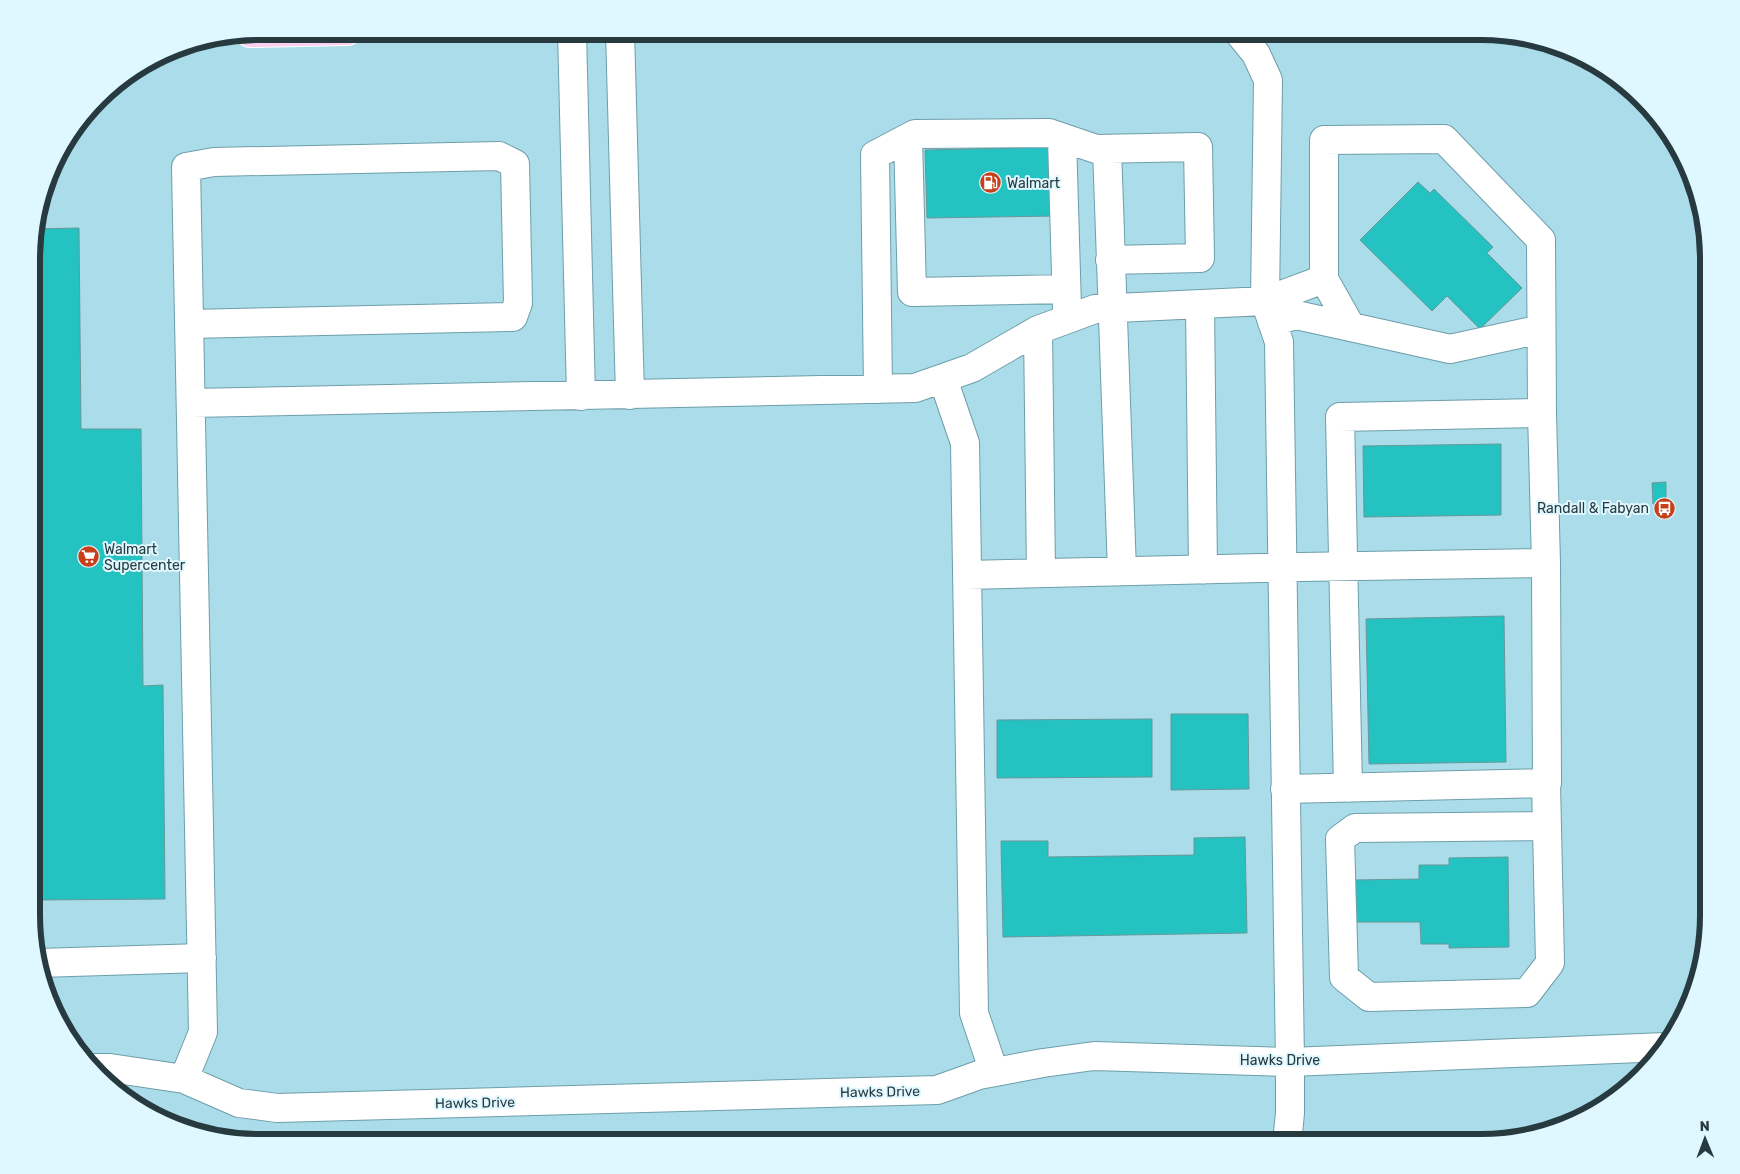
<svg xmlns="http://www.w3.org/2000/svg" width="1740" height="1174" font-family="Rubik,sans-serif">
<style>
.building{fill:#25c2c2;stroke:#669998}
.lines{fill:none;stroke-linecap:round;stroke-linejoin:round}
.minor-casing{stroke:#6e9eaa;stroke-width:30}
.major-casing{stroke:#fff;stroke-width:30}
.minor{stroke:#fff;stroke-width:28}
.major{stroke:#facfef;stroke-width:28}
.labels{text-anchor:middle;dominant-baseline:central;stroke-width:4;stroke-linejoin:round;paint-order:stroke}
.poi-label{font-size:14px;fill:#263a3f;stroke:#dff8ff;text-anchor:start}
.street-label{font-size:14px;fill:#263a3f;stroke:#dff8ff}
.rim{fill:none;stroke:#263a3f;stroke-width:6}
</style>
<rect width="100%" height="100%" fill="#aadce9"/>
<path class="building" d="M 1055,147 L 1056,216 L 927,218 L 925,150 Z
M 1418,182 L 1430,193 L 1434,189 L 1493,247 L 1487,253 L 1522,288 L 1480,329 L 1447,296 L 1432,311 L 1360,240 Z
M 79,228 L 81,429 L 141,429 L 143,686 L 163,685 L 165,899 L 33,900 L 33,229 Z
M 1501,444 L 1501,515 L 1364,517 L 1363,446 Z
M 1666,482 L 1666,503 L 1653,504 L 1652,483 Z
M 1504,616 L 1506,762 L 1369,764 L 1366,619 Z
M 1171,714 L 1248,714 L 1249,789 L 1171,790 Z
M 1152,719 L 1152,777 L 997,778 L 997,720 Z
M 1245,837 L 1247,933 L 1003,937 L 1001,841 L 1048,841 L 1048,857 L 1194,855 L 1194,838 Z
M 1508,857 L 1509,947 L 1449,948 L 1449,944 L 1421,944 L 1420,922 L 1354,922 L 1354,880 L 1419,879 L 1419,865 L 1449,865 L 1449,858 Z"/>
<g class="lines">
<defs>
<path id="minor" d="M 572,31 L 581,396
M 620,31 L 630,395
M 1238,32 L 1256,54 L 1268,80 L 1265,301 L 1279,342 L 1290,1062 L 1290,1113 L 1287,1143
M 908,138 L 912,292 L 1066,289
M 1062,138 L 1067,308
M 1107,149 C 1111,290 1118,430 1122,571
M 1200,305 L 1203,570
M 1272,322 L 1296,315 L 1351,327
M 1541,329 L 1450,349 L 1351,327 L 1324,279 L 1324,140 L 1444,139 L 1541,240 L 1542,413
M 1038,330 L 1041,573
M 943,379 L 965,443 L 974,1013 L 994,1072
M 878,389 L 875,155 L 915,134 L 1049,133 L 1096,149 L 1198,147 L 1200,258 L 1110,260
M 192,403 L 915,388 L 972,368 L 1038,330 L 1095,309 L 1265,301 L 1324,279
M 967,575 L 1301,567 L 1546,563 L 1547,783 L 1285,789
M 1546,783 L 1550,963 L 1527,993 L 1369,997 L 1344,977 L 1340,839 L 1355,828 L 1547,826
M 1348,788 L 1340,417 L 1542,413 L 1546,563
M 39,963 L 202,958
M 96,1068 L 110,1068 L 184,1079 L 239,1103 L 277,1108 L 937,1090 L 979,1075 L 1043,1063 L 1094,1056 L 1290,1062 L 1665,1047
M 184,1079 L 203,1032 L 186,167 L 214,162 L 499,156 L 515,164 L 518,303 L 513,317 L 190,324"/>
<path id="major" d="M 250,33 L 347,31"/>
</defs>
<use href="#minor" class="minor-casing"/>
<use href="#major" class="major-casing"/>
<use href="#minor" class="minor"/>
<use href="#major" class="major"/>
</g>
<defs>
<symbol id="fuel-disc" viewBox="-11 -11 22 22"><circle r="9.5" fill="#c83f19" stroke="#dff8ff"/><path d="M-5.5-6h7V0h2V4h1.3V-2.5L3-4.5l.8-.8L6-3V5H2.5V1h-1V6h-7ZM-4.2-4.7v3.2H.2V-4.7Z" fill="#fff"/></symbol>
<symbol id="bus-disc" viewBox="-11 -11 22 22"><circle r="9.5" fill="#c83f19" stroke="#dff8ff"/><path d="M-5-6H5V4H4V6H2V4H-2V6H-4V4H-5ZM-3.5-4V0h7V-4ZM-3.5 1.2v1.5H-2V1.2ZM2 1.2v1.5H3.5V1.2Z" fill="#fff"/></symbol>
<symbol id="supermarket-disc" viewBox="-11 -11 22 22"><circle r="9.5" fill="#c83f19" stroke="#dff8ff"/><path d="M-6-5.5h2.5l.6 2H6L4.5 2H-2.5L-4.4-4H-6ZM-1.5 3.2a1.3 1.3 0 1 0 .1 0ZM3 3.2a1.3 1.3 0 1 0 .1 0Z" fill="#fff"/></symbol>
</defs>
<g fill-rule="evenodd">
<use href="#fuel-disc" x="978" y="170" width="25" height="25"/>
<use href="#bus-disc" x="1652" y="496" width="25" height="25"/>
<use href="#supermarket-disc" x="76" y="544" width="25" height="25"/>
</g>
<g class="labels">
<g class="poi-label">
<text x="1007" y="183">Walmart</text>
<text x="1649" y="508" text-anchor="end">Randall &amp; Fabyan</text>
<text x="104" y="549">Walmart<tspan x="104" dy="16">Supercenter</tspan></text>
</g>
<g class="street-label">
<text x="1280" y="1060">Hawks Drive</text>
<text transform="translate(880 1092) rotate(-1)">Hawks Drive</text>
<text transform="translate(475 1103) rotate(-1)">Hawks Drive</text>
</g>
</g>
<path d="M0 0H1740V1174H0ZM259 40H1481A219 219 0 0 1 1700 259V915A219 219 0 0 1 1481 1134H259A219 219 0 0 1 40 915V259A219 219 0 0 1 259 40Z" fill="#dff8ff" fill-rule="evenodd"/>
<path class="rim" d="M259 40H1481A219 219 0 0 1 1700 259V915A219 219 0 0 1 1481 1134H259A219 219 0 0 1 40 915V259A219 219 0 0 1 259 40Z"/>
<g transform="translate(1705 1139) rotate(359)" stroke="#dff8ff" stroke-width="4" paint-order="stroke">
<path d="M0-4L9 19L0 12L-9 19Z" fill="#263a3f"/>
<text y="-8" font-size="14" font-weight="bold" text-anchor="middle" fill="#263a3f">N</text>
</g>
</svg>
